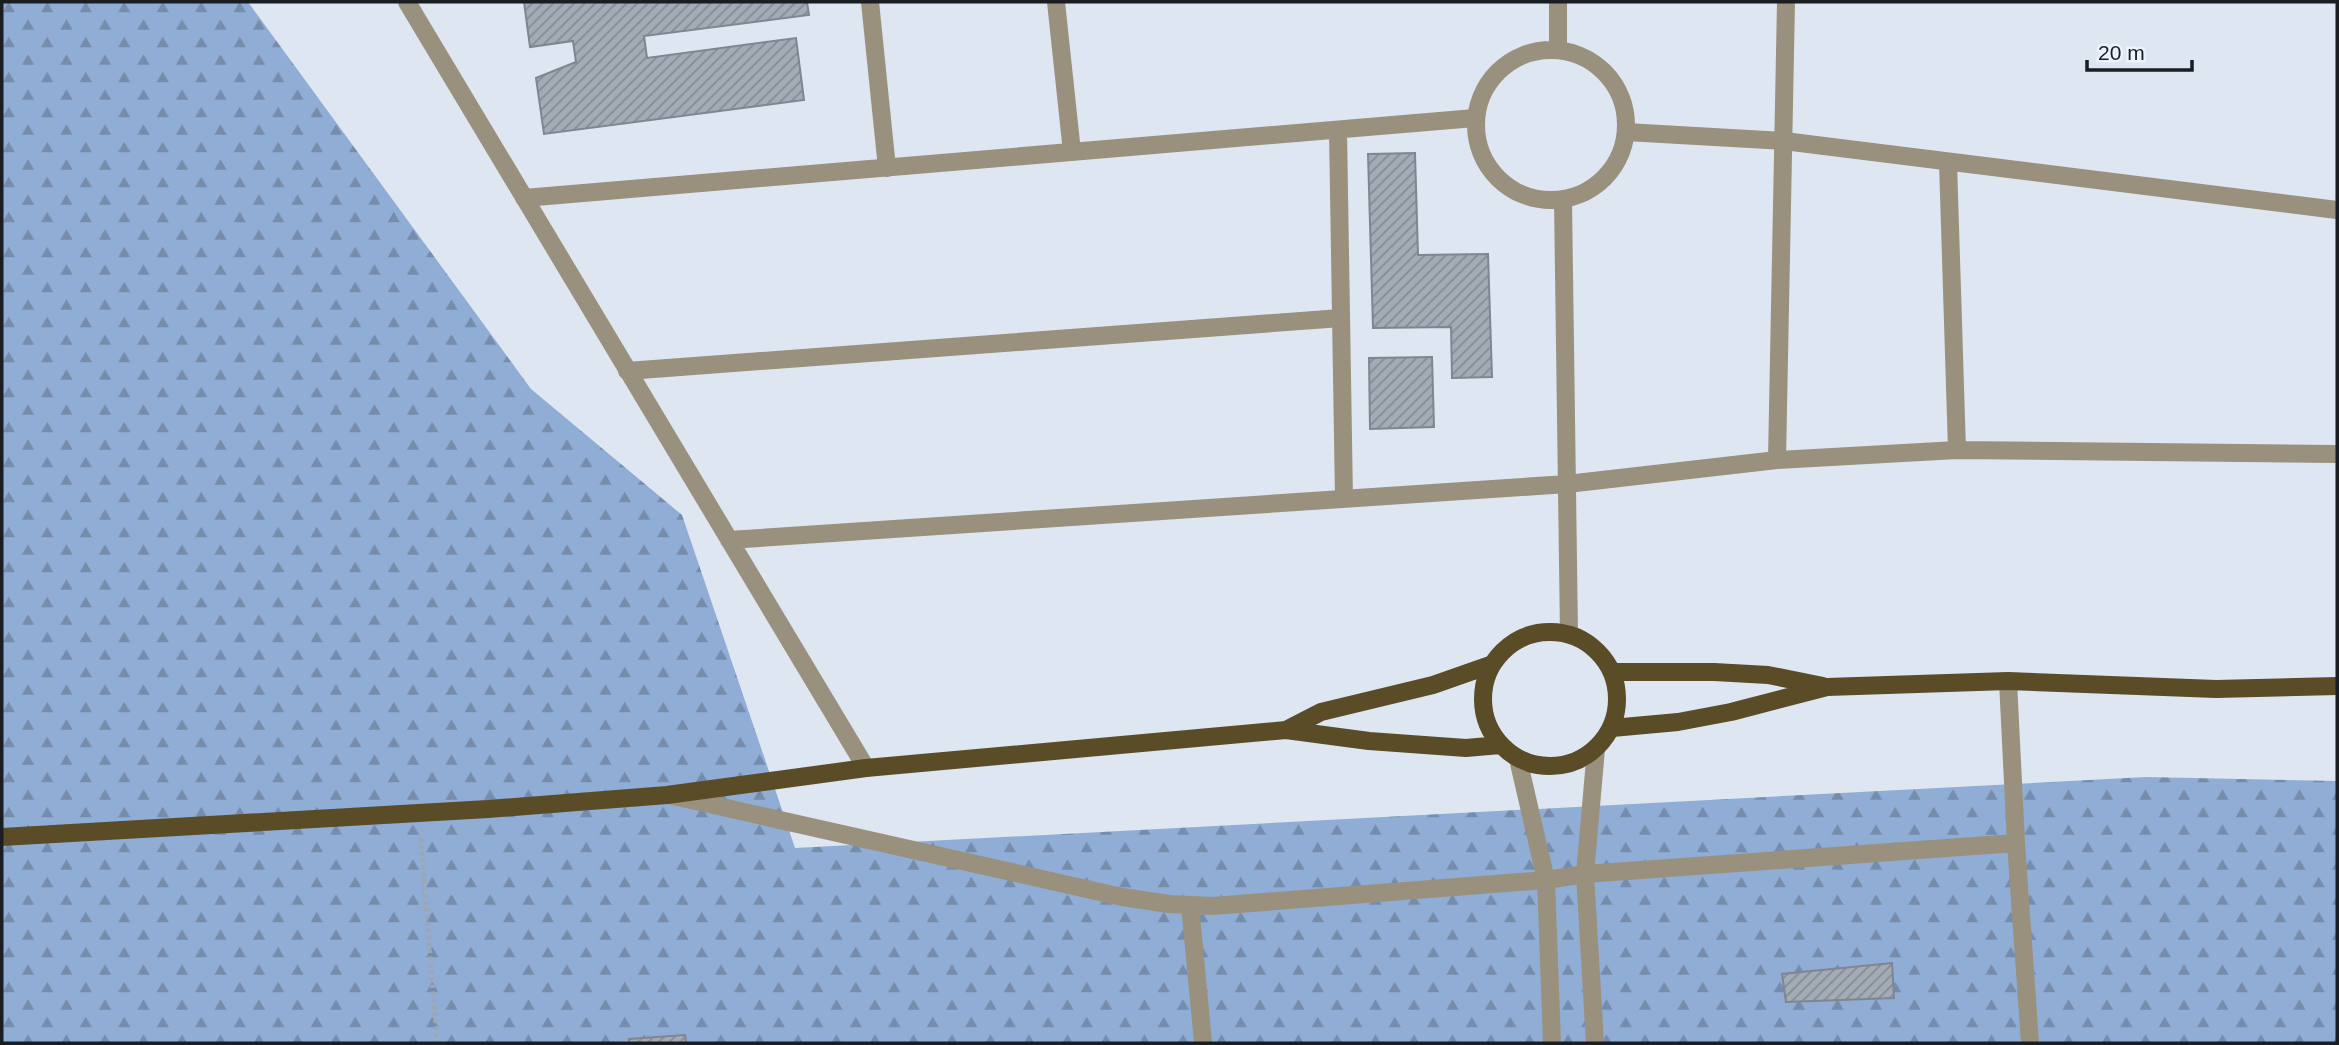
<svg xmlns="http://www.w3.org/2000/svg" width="2339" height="1045" font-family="Helvetica,sans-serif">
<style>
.forest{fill:url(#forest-firs)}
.building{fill:url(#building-hatch);stroke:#7f8691;stroke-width:2}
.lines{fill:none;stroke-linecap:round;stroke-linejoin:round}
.path{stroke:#9fa6af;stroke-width:4.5;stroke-dasharray:3.5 3.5;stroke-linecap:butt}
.minor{stroke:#99917d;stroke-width:18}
.major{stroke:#5a4c27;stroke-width:18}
</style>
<defs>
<pattern id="forest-firs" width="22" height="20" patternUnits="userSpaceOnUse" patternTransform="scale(1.75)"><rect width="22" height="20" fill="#90add5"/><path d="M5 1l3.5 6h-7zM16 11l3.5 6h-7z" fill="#758cac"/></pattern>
<pattern id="building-hatch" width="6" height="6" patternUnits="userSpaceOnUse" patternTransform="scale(1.75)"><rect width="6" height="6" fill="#a3abb6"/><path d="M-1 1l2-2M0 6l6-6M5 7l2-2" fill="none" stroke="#848b94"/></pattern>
</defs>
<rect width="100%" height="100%" fill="#dee6f2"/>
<path class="forest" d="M 2,2 L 248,2 L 531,389 L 682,515 L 795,848 L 2146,777 L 2337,781 L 2337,1043 L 2,1043 Z"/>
<path class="building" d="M 524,2 L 807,2 L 809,15 L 644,36 L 647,58 L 796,38 L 804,100 L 544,134 L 536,78 L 576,62 L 573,41 L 530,47 Z
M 1415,153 L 1418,255 L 1488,254 L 1492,377 L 1452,378 L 1451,327 L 1373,328 L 1368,154 Z
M 1432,357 L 1434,427 L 1370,429 L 1369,358 Z
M 1892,963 L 1894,998 L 1786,1002 L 1782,974 Z
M 685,1035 L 686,1043 L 629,1043 L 629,1039 Z"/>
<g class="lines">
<path class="path" d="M 421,838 L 437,1043"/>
<path class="minor" d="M 407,2 L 866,768
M 870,2 L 887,168
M 1056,2 L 1072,152
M1476 125a75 75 0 1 1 150 0a75 75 0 1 1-150 0Z
M 1558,50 L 1558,2
M 1338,130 L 1344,499
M 1626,132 L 1784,141 L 2337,210
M 1948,162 L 1957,450
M 524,198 L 1475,118
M 1563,200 L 1569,634
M 627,371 L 1341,318
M 1777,460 L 1786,2
M 729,540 L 1567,484 L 1777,460 L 1957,450 L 2337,454
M 2008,681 L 2016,843 L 2030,1043
M 1518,759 L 1546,880 L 1552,1043
M 669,795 L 1122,897 L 1169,904 L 1213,906 L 1546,880 L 1585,874 L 2016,843
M 1190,905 L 1203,1043
M 1595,1043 L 1585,874 L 1596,749"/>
<path class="major" d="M1483 699a67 67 0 1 1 134 0a67 67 0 1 1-134 0Z
M 1613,672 L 1714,672 L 1768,675 L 1823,686
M 1612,728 L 1678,722 L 1731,712 L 1827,687 L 2008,681 L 2216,689 L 2337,686
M 1286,730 L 1321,712 L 1433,685 L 1490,665
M 2,837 L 488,809 L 667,795 L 866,768 L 1286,730 L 1369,741 L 1466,748 L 1500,745"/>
</g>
<rect width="2339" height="1045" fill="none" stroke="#1a1d21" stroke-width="7"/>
<path d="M2087 60v10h105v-10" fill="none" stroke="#1a1d21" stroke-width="3.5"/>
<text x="2098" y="60" font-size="21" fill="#1a1d21" stroke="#ecf3fd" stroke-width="5" paint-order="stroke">20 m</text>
</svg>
